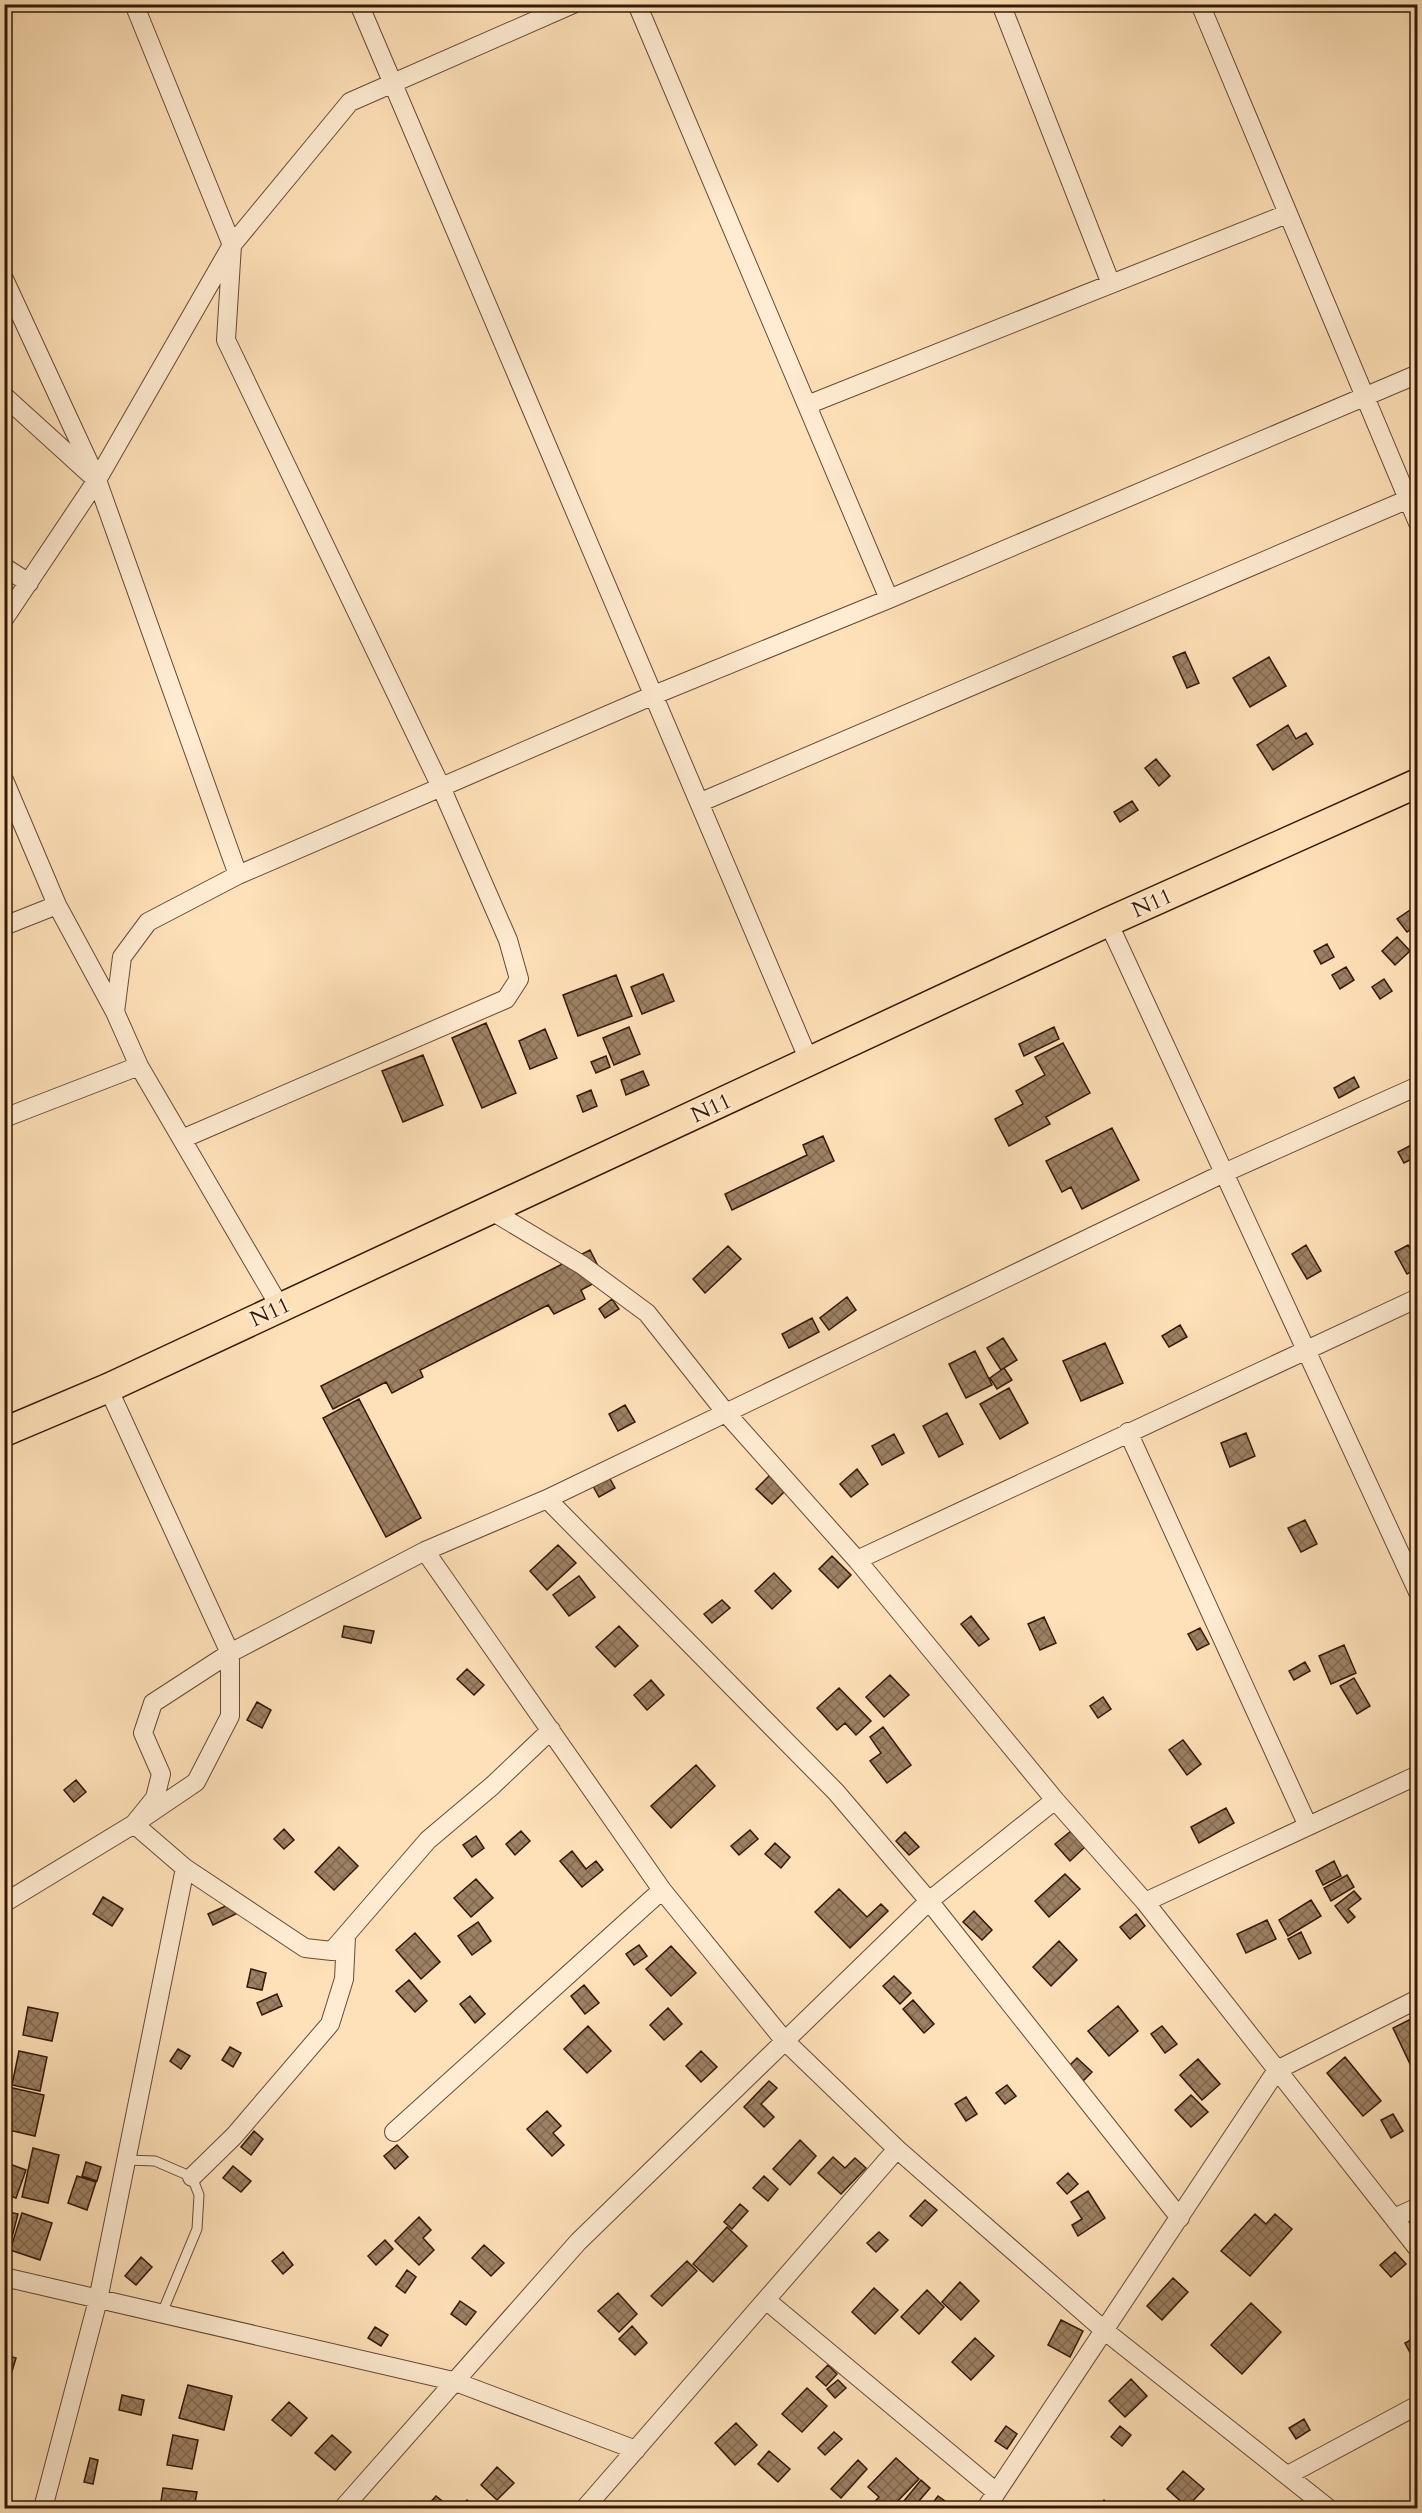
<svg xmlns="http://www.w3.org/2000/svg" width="1422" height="2513" font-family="Cardo,serif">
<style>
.building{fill:url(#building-cross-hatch);stroke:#331808;stroke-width:1.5}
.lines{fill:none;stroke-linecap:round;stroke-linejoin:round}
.lane-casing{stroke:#664a34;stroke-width:11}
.street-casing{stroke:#664a34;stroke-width:20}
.primary-casing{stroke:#331808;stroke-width:31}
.lane{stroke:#ffecd2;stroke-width:9}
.street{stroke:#ffecd2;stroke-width:18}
.primary{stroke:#ffe1b9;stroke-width:28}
.labels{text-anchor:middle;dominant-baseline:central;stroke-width:4.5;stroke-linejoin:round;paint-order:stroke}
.street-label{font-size:22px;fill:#331808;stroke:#ffecd2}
</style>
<defs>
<pattern id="building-cross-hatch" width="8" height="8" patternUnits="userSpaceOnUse" patternTransform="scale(1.5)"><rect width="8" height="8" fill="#9d8164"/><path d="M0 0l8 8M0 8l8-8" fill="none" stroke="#816950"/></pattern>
</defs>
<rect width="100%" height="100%" fill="#ffe1b9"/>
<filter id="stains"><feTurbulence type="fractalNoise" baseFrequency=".00333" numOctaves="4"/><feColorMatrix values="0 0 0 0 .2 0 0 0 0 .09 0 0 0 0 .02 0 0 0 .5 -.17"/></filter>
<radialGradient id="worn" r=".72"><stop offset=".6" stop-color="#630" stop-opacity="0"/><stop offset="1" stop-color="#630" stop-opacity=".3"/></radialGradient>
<path class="building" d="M 1185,652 L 1199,683 L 1187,688 L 1173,657 Z
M 1269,657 L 1286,686 L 1250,707 L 1233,678 Z
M 1288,725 L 1296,739 L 1306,733 L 1313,744 L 1273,770 L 1257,745 Z
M 1156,759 L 1170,776 L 1159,786 L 1145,768 Z
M 1132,801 L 1138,810 L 1120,822 L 1114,812 Z
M 1410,910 L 1418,924 L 1407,932 L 1397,919 Z
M 1397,937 L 1410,951 L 1395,965 L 1382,951 Z
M 1327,944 L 1334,957 L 1321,964 L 1314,951 Z
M 1346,967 L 1354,980 L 1340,989 L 1332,975 Z
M 663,974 L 674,1001 L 642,1014 L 631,987 Z
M 616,975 L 632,1016 L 578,1036 L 563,995 Z
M 1384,979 L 1392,991 L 1380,999 L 1372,987 Z
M 486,1023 L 516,1093 L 482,1108 L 452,1038 Z
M 629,1027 L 640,1054 L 614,1065 L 603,1038 Z
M 1054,1027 L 1059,1039 L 1024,1056 L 1019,1044 Z
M 545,1029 L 557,1058 L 530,1069 L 519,1041 Z
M 1063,1043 L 1090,1093 L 1046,1117 L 1050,1124 L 1009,1146 L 995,1119 L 1023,1104 L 1016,1091 L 1045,1075 L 1035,1057 Z
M 423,1055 L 443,1105 L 403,1122 L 382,1071 Z
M 606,1056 L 610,1067 L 596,1073 L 591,1062 Z
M 643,1071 L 649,1085 L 626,1095 L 621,1080 Z
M 1354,1077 L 1359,1087 L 1339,1098 L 1334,1088 Z
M 591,1090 L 597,1106 L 583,1112 L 577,1096 Z
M 1112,1128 L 1139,1180 L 1082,1209 L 1071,1187 L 1062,1192 L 1046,1161 Z
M 823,1136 L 834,1161 L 732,1210 L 725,1194 L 807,1155 L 803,1145 Z
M 1413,1144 L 1418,1156 L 1404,1163 L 1398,1152 Z
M 1306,1245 L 1321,1271 L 1307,1279 L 1292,1254 Z
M 1408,1245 L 1418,1262 L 1418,1268 L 1407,1274 L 1395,1252 Z
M 728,1246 L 741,1259 L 705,1293 L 693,1279 Z
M 590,1250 L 604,1278 L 581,1290 L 585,1299 L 554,1314 L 548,1305 L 420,1370 L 423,1377 L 392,1393 L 386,1382 L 333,1409 L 321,1386 Z
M 847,1297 L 856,1310 L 829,1330 L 820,1318 Z
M 612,1299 L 619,1309 L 605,1318 L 599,1309 Z
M 812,1318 L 819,1332 L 789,1348 L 782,1334 Z
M 1180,1325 L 1187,1337 L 1169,1347 L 1162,1336 Z
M 1003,1338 L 1017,1360 L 1001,1370 L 987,1348 Z
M 1105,1343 L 1123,1383 L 1081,1401 L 1063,1361 Z
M 975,1351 L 992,1385 L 966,1398 L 949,1364 Z
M 1004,1368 L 1012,1380 L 997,1389 L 990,1378 Z
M 1009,1388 L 1028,1423 L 1000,1439 L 980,1404 Z
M 359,1399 L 421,1518 L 386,1537 L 323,1418 Z
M 625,1405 L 635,1422 L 618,1431 L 609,1414 Z
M 947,1413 L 963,1444 L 939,1457 L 923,1426 Z
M 1246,1433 L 1255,1456 L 1230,1467 L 1221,1443 Z
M 894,1434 L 904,1453 L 882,1465 L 872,1446 Z
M 857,1469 L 868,1484 L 851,1497 L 840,1484 Z
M 774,1471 L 790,1486 L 772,1504 L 756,1489 Z
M 609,1477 L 615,1488 L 599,1497 L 593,1486 Z
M 1305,1520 L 1317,1544 L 1301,1552 L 1288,1528 Z
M 558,1545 L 576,1563 L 547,1590 L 530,1571 Z
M 832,1556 L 851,1575 L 838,1588 L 819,1569 Z
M 774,1573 L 791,1591 L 772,1609 L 755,1591 Z
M 579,1576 L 595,1597 L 569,1616 L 553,1595 Z
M 722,1600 L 730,1608 L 712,1623 L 704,1614 Z
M 971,1616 L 989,1639 L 979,1646 L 961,1624 Z
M 1044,1617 L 1056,1643 L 1040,1650 L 1028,1624 Z
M 344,1626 L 374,1631 L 371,1643 L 342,1637 Z
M 619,1626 L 638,1646 L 615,1667 L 596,1647 Z
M 1200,1628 L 1209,1644 L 1197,1650 L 1188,1634 Z
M 1344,1645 L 1356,1673 L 1331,1684 L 1319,1656 Z
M 1305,1662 L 1310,1671 L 1294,1680 L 1289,1671 Z
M 467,1669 L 484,1685 L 474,1695 L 457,1679 Z
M 890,1675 L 909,1695 L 884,1717 L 866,1697 Z
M 1354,1678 L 1370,1706 L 1357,1714 L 1340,1686 Z
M 651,1680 L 664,1695 L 647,1710 L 634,1695 Z
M 839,1688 L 871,1721 L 856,1735 L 845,1723 L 837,1730 L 817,1708 Z
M 1103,1697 L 1111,1709 L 1098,1718 L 1090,1706 Z
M 257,1702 L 271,1710 L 262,1728 L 247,1720 Z
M 883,1727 L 911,1765 L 887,1783 L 870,1761 L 881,1753 L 870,1737 Z
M 1183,1740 L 1201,1764 L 1187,1775 L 1169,1750 Z
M 696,1765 L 715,1786 L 671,1828 L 651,1806 Z
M 76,1780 L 86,1792 L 74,1802 L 64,1790 Z
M 1226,1808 L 1234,1823 L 1199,1843 L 1191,1827 Z
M 284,1829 L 294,1840 L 284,1849 L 274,1839 Z
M 750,1830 L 758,1839 L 739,1855 L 731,1846 Z
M 521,1831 L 530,1841 L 515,1855 L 506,1844 Z
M 1071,1831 L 1085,1847 L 1070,1861 L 1055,1844 Z
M 905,1832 L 919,1847 L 909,1855 L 896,1841 Z
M 476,1836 L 484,1848 L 472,1857 L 463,1845 Z
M 775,1843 L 790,1857 L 781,1868 L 765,1854 Z
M 339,1847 L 358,1866 L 334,1890 L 315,1872 Z
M 572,1851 L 586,1869 L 596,1861 L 603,1870 L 582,1887 L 560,1861 Z
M 1334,1861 L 1341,1876 L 1323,1885 L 1316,1871 Z
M 1065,1874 L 1080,1889 L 1049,1917 L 1035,1901 Z
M 1347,1875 L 1354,1887 L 1331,1901 L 1324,1888 Z
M 476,1879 L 493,1898 L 471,1917 L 454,1898 Z
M 839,1889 L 867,1917 L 881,1904 L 888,1911 L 850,1948 L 815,1912 Z
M 1354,1891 L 1361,1899 L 1348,1909 L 1355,1917 L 1348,1923 L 1335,1906 Z
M 103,1897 L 123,1909 L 112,1926 L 93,1914 Z
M 1311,1900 L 1321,1916 L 1288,1936 L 1279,1920 Z
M 237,1901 L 242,1911 L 213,1925 L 208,1914 Z
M 974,1911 L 992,1930 L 982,1940 L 963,1922 Z
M 1136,1914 L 1145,1926 L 1130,1939 L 1120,1927 Z
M 1267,1920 L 1276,1939 L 1246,1953 L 1237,1934 Z
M 478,1922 L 491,1941 L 472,1955 L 458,1936 Z
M 1301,1932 L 1311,1953 L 1299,1959 L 1288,1939 Z
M 415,1933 L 440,1962 L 421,1979 L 396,1950 Z
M 1059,1941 L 1077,1960 L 1051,1986 L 1033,1967 Z
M 639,1945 L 647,1956 L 634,1965 L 626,1954 Z
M 671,1946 L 696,1973 L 671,1996 L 646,1969 Z
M 251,1969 L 266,1973 L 262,1990 L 247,1987 Z
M 894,1976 L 911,1993 L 900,2004 L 883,1986 Z
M 409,1980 L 427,2001 L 415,2012 L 396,1991 Z
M 584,1985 L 599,2003 L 585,2014 L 571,1996 Z
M 277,1994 L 282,2006 L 262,2015 L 257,2003 Z
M 470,1996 L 485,2014 L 475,2023 L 460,2004 Z
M 913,2000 L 934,2024 L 924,2033 L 903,2009 Z
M 1118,2006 L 1138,2031 L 1109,2056 L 1088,2031 Z
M 28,2007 L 58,2013 L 52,2041 L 23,2035 Z
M 668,2008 L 682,2024 L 664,2040 L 650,2025 Z
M 1417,2016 L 1418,2063 L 1411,2066 L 1393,2028 Z
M 588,2026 L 611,2051 L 587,2073 L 564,2049 Z
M 1162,2026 L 1177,2044 L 1165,2053 L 1151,2034 Z
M 230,2047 L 241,2053 L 233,2067 L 222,2060 Z
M 178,2049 L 190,2056 L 181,2069 L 170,2061 Z
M 19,2051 L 47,2057 L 40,2091 L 12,2085 Z
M 701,2051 L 717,2067 L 701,2082 L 686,2066 Z
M 1345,2057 L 1381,2101 L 1363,2116 L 1327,2073 Z
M 1077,2058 L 1092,2072 L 1082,2082 L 1067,2068 Z
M 1198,2059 L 1220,2084 L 1202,2100 L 1180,2075 Z
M 769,2081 L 777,2088 L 761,2104 L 774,2117 L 764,2127 L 744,2107 Z
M 1007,2085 L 1016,2096 L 1005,2104 L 996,2093 Z
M 4,2086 L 44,2095 L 35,2136 L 4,2129 Z
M 1191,2095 L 1208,2112 L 1191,2127 L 1175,2110 Z
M 966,2097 L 977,2114 L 966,2121 L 955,2104 Z
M 547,2111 L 561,2126 L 553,2133 L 564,2145 L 552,2156 L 527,2129 Z
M 1393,2114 L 1403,2131 L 1391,2138 L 1381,2120 Z
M 254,2131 L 263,2139 L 251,2155 L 241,2147 Z
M 800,2140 L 816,2156 L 790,2185 L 773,2169 Z
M 397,2145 L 408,2157 L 395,2169 L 384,2156 Z
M 33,2148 L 59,2155 L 48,2203 L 22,2197 Z
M 833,2157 L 845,2168 L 855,2158 L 866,2168 L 841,2194 L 818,2173 Z
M 4,2162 L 26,2170 L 16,2198 L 4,2194 Z
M 86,2162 L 101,2167 L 97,2181 L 82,2176 Z
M 233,2166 L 251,2181 L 241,2192 L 223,2178 Z
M 1068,2173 L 1078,2184 L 1067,2194 L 1057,2183 Z
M 77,2176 L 96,2182 L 87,2210 L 68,2203 Z
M 764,2176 L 778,2189 L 768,2201 L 753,2188 Z
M 1088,2191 L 1105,2218 L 1078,2236 L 1072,2225 L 1082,2219 L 1071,2202 Z
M 925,2200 L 937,2210 L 922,2226 L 910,2216 Z
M 740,2204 L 748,2211 L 732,2229 L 724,2222 Z
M 4,2211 L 18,2214 L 10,2245 L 4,2243 Z
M 22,2213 L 52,2223 L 40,2260 L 10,2250 Z
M 1255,2214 L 1266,2224 L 1275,2214 L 1292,2229 L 1250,2276 L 1221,2251 Z
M 419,2217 L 431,2230 L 423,2238 L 434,2250 L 419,2265 L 395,2241 Z
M 727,2227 L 747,2246 L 713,2282 L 693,2264 Z
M 879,2232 L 888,2240 L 876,2252 L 867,2243 Z
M 385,2240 L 393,2249 L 376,2265 L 368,2256 Z
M 484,2245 L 504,2263 L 491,2276 L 472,2258 Z
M 283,2252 L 293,2265 L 283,2274 L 272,2261 Z
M 1395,2252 L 1406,2264 L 1391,2277 L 1380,2265 Z
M 141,2257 L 152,2267 L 136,2285 L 125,2276 Z
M 687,2261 L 697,2271 L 662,2306 L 651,2296 Z
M 407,2270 L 416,2277 L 405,2293 L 396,2286 Z
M 1173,2278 L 1188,2292 L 1162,2320 L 1147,2306 Z
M 960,2282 L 979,2301 L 961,2320 L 942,2302 Z
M 874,2288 L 898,2310 L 875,2334 L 852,2312 Z
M 927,2290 L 944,2307 L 919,2334 L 901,2317 Z
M 618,2293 L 637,2314 L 619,2332 L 598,2311 Z
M 460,2301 L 476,2312 L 466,2325 L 451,2314 Z
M 1251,2303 L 1281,2332 L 1242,2374 L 1211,2345 Z
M 1061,2320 L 1083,2331 L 1070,2357 L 1048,2345 Z
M 632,2326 L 647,2343 L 635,2355 L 619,2339 Z
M 375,2327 L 388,2335 L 381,2346 L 368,2338 Z
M 1418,2336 L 1418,2361 L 1415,2362 L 1405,2343 Z
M 975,2338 L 994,2356 L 971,2380 L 952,2362 Z
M 4,2355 L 16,2358 L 9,2381 L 4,2379 Z
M 828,2365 L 837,2374 L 826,2386 L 816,2377 Z
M 1131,2379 L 1147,2396 L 1125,2417 L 1109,2401 Z
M 838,2380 L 846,2388 L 835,2398 L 827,2389 Z
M 188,2385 L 232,2396 L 224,2430 L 179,2418 Z
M 807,2388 L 827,2406 L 802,2432 L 782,2414 Z
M 122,2395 L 144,2400 L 141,2415 L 119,2410 Z
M 289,2402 L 307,2418 L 291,2436 L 272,2420 Z
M 1304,2419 L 1310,2430 L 1296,2439 L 1289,2428 Z
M 736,2423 L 757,2445 L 735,2465 L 715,2443 Z
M 1006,2426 L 1017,2434 L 1007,2449 L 995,2441 Z
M 1120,2426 L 1131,2435 L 1122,2446 L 1111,2437 Z
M 834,2432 L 842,2439 L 825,2455 L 818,2448 Z
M 173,2435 L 198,2440 L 192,2469 L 167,2465 Z
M 332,2435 L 351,2452 L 335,2470 L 315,2453 Z
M 769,2451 L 790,2469 L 778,2482 L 758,2464 Z
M 90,2458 L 98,2460 L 93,2484 L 84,2482 Z
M 896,2458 L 919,2479 L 891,2508 L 869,2508 L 879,2497 L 868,2487 Z
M 858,2460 L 867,2469 L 841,2498 L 831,2489 Z
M 497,2467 L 514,2483 L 497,2500 L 481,2485 Z
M 1183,2471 L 1204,2489 L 1187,2507 L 1167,2489 Z
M 921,2480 L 930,2488 L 913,2508 L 904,2501 Z
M 163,2488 L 197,2492 L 194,2508 L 160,2508 Z
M 436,2496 L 451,2508 L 425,2508 Z
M 938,2496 L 955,2508 L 929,2508 Z
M 467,2500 L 476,2508 L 458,2508 Z
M 1104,2500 L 1112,2508 L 1097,2508 Z
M 388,2502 L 395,2508 L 382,2508 Z"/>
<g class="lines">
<defs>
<path id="lane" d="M 126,2160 L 155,2161 L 192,2177 L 199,2195 L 197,2229 L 162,2313"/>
<path id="street" d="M 134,4 L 232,245 L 226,340 L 441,787 L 508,940 L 519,979 L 506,999 L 182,1139
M 359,4 L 810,1063
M 637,4 L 889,599
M 1001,4 L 1111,284
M 1200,4 L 1418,523
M 4,279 L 97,480 L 238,875
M 4,396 L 90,474
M 807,405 L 1287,214
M 4,567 L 29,583
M 4,619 L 97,480 L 232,245 L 350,102 L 573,4
M 4,780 L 57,905 L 115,1012
M 701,802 L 1418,495
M 1108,922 L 1418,1592
M 4,926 L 57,905
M 4,1118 L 139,1066
M 490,1210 L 582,1265 L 647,1313 L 726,1413 L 857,1560 L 1055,1800 L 1145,1902 L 1418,2249
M 280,1307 L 139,1066 L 115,1012 L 122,957 L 148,922 L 238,875 L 654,695 L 889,599 L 1418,374
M 108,1388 L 230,1653 L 230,1716 L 196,1782 L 134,1824 L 185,1868 L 305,1948 L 332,1951 L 428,1840 L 492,1786 L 551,1730
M 1128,1432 L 1308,1826
M 547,1499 L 836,1792 L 929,1901 L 1180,2218
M 425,1551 L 662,1890 L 784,2040 L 897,2149 L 1105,2331 L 1328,2508
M 857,1560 L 1418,1298
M 1145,1902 L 1418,1775
M 4,1903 L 134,1824 L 155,1798 L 161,1774 L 143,1733 L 153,1703 L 230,1653 L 425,1551 L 547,1499 L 1224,1173 L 1418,1086
M 394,2132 L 662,1890
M 192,2177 L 234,2136 L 330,2024 L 344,1979 L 346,1937
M 1394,2218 L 1418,2207
M 4,2277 L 453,2381 L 636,2450
M 766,2300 L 996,2492
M 1288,2475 L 1418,2405
M 43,2508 L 98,2300 L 185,1868
M 343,2508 L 578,2242 L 929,1901 L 1055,1800
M 585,2508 L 897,2149
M 986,2508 L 1277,2070 L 1418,1999"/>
<path id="primary" d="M 4,1432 L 108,1388 L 1108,922 L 1418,783"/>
</defs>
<use href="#lane" class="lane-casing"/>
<use href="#street" class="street-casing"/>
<use href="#primary" class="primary-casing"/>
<use href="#lane" class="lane"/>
<use href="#street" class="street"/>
<use href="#primary" class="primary"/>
</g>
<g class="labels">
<g class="street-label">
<text transform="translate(1152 903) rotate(-24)">N11</text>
<text transform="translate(711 1108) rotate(-25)">N11</text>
<text transform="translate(270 1312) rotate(-25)">N11</text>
</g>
</g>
<rect width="1422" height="2513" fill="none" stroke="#ffe1b9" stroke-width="24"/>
<rect x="6" y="6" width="1410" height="2501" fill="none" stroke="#331808" stroke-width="3"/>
<rect x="12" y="12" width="1398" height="2489" fill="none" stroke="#331808" stroke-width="1.5"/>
<rect width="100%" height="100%" filter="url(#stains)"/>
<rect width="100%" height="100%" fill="url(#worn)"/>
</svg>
